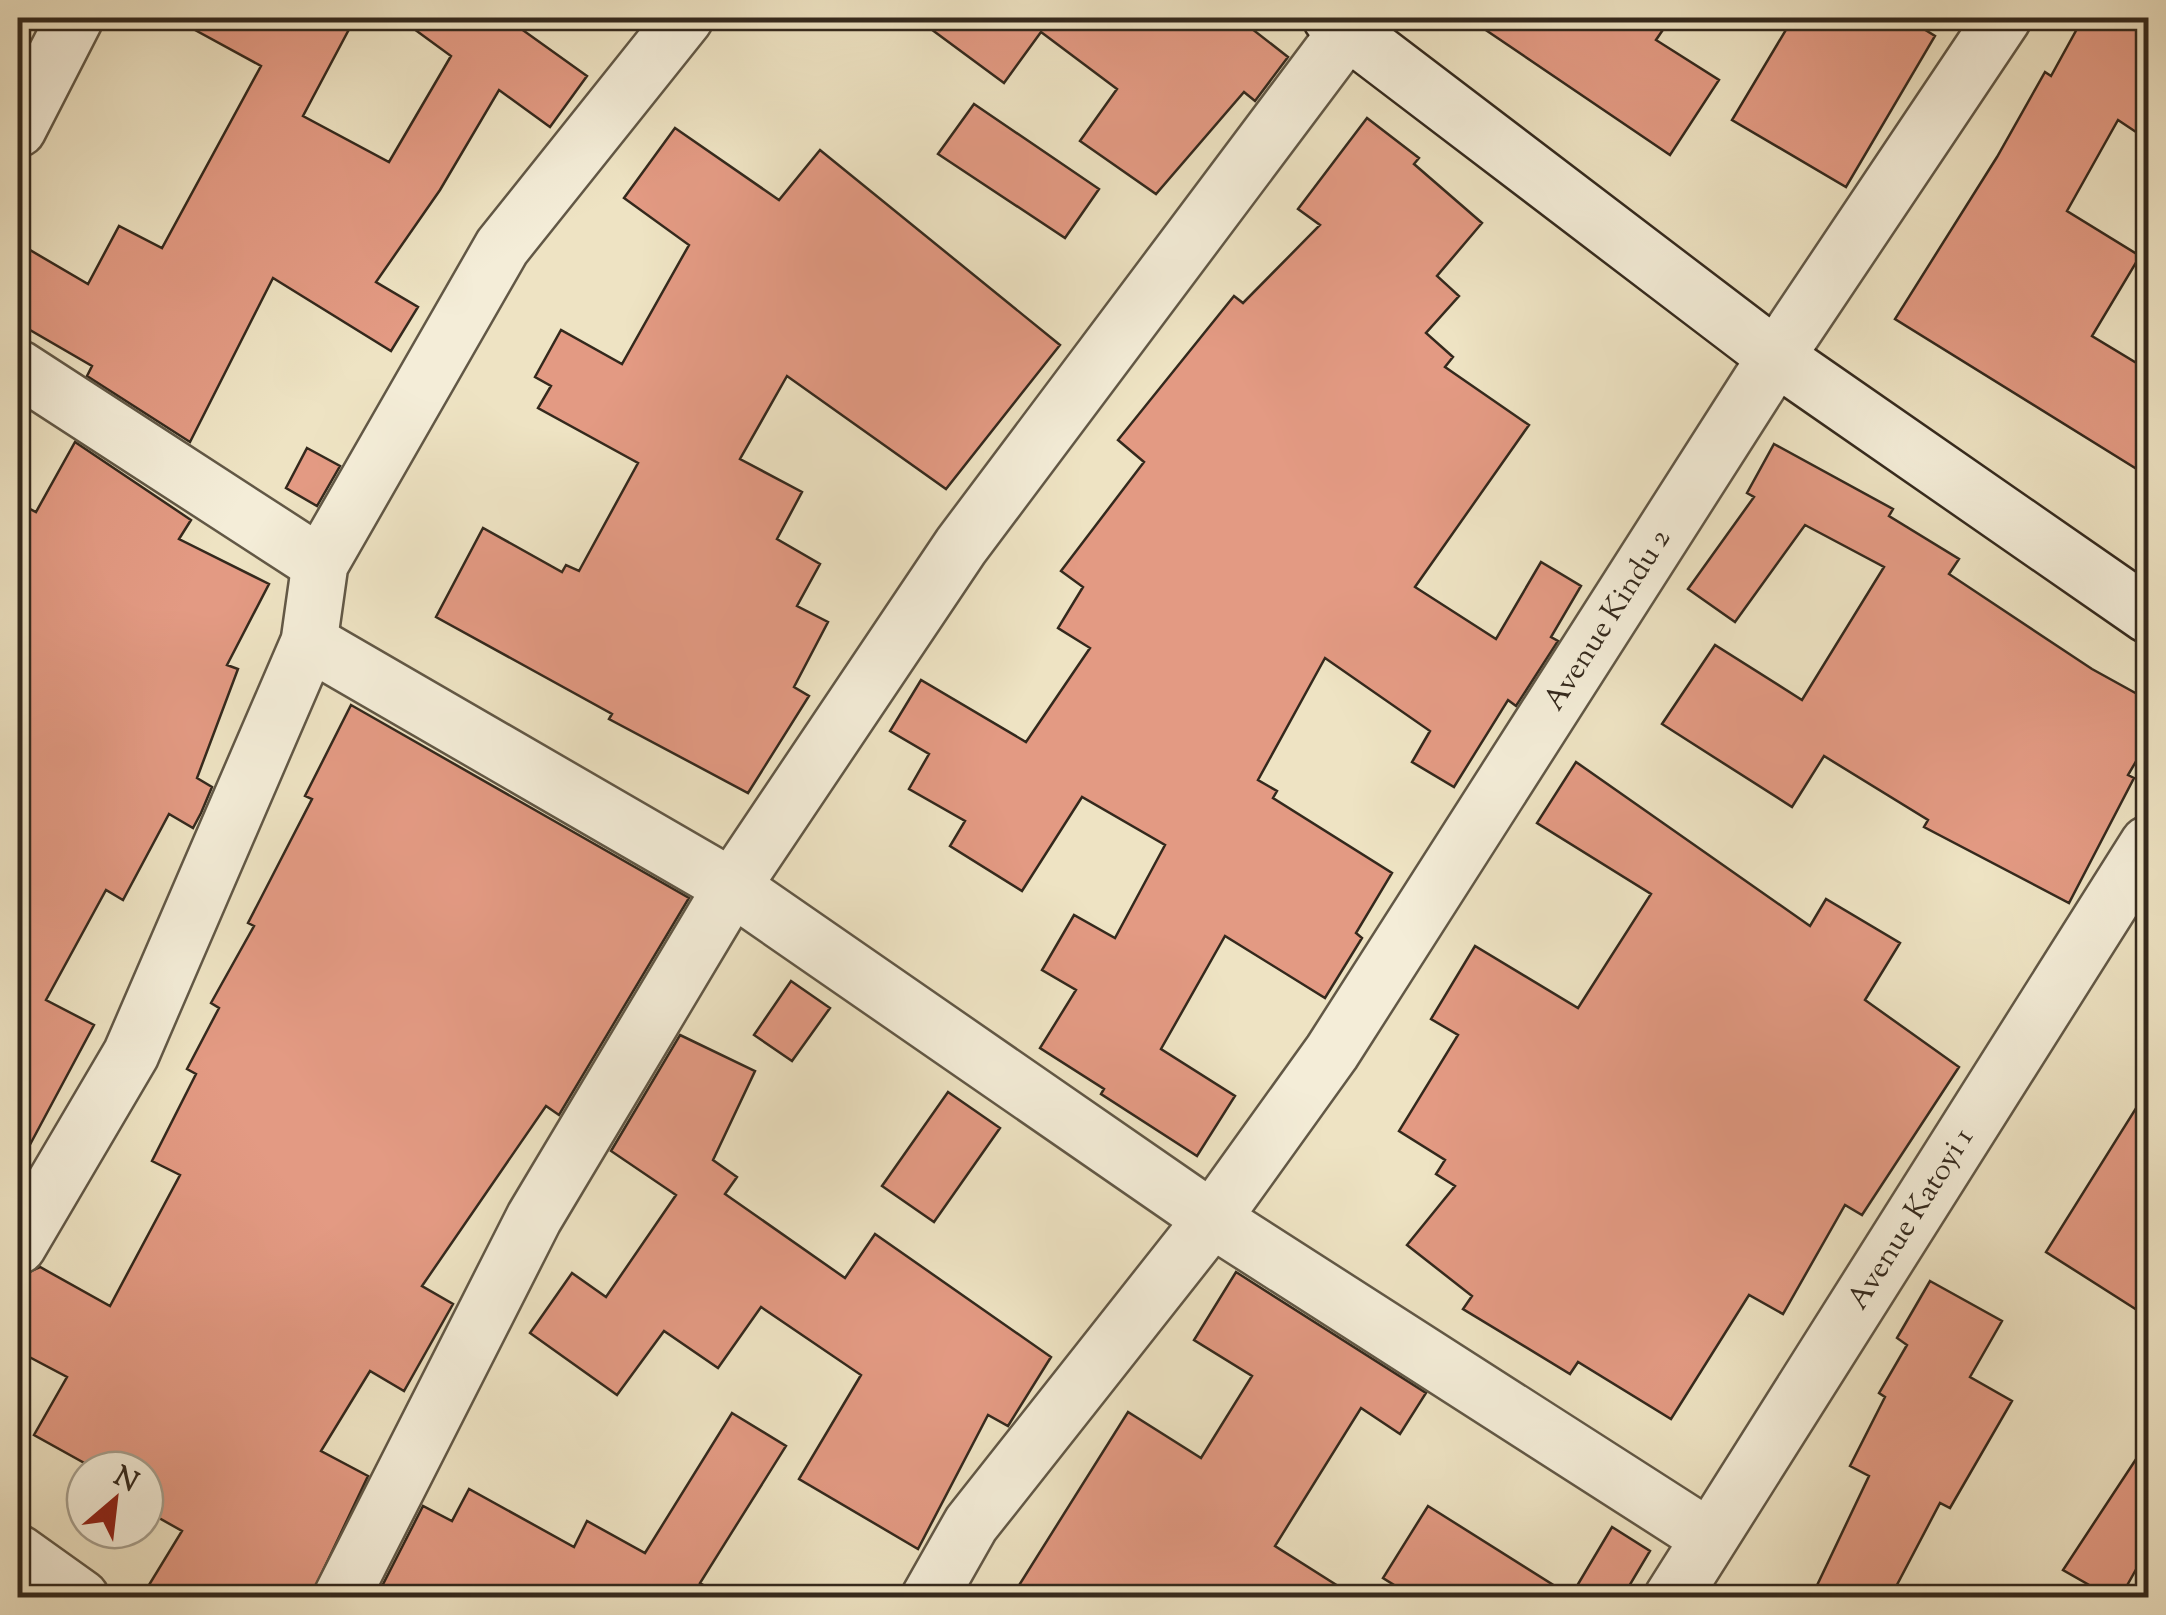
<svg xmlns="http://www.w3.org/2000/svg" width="2166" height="1615" font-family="'Sorts Mill Goudy',serif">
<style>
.building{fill:#e39a83;stroke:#34291d;stroke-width:2.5}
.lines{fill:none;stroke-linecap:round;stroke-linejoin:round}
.street-casing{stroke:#625846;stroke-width:60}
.secondary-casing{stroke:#34291d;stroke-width:60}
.street{stroke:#f4edd8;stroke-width:55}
.secondary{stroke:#f4edd8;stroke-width:55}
.labels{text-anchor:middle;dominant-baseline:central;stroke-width:10;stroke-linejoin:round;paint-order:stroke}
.street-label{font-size:30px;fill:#34291d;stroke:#f4edd8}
</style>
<rect width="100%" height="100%" fill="#eee3c3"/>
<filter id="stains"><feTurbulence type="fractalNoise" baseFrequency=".002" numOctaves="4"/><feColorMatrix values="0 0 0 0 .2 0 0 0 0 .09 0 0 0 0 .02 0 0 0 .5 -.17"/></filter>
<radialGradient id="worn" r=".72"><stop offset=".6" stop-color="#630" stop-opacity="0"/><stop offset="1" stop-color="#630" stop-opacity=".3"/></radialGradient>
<path class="building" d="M 173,18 L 355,18 L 303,116 L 389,162 L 451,56 L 399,18 L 506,18 L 587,76 L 550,127 L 499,90 L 440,190 L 376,282 L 418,307 L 391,351 L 273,278 L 190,442 L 87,376 L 92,366 L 18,323 L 18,243 L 88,284 L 119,226 L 162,248 L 261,66 Z
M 916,18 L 1238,18 L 1288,57 L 1255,101 L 1244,92 L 1156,194 L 1080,141 L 1117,89 L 1041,32 L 1004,83 Z
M 1468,18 L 1671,18 L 1656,40 L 1719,80 L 1670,155 Z
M 1793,18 L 1906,18 L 1935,36 L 1846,187 L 1732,120 Z
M 2083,18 L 2148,18 L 2148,140 L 2118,120 L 2067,211 L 2140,256 L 2092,336 L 2148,370 L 2148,476 L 1895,319 L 1997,157 L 2045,72 L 2051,76 Z
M 974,104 L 1099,189 L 1065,238 L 938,154 Z
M 1367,118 L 1419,158 L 1414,164 L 1482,223 L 1437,276 L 1459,296 L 1426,333 L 1453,357 L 1445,367 L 1529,425 L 1415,587 L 1496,639 L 1541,562 L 1581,586 L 1551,637 L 1558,641 L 1516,706 L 1508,700 L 1454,787 L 1412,762 L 1430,731 L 1325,658 L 1258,780 L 1277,791 L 1273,798 L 1392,873 L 1356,933 L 1362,938 L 1325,998 L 1225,936 L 1161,1049 L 1235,1096 L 1197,1156 L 1101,1094 L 1104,1089 L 1040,1048 L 1076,990 L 1042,970 L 1074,915 L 1115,938 L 1165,845 L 1082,797 L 1022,891 L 950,846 L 965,821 L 909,789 L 929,754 L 890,731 L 921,680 L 1026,742 L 1090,648 L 1058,628 L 1083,587 L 1061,571 L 1144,462 L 1118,440 L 1234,296 L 1243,303 L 1320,225 L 1298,209 Z
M 675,128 L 779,200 L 820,150 L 1060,345 L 946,489 L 787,376 L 740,459 L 802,492 L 777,539 L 820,564 L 797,606 L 828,622 L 794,687 L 809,696 L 748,793 L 609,719 L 612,714 L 436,617 L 483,528 L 562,572 L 566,565 L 579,571 L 638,463 L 538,408 L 551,386 L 535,377 L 561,330 L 622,364 L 689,245 L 624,198 Z
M 75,442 L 191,520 L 179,539 L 269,584 L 227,665 L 238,669 L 197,778 L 212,787 L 201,813 L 193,828 L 169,814 L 123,900 L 106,890 L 46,1000 L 94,1025 L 18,1167 L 18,503 L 36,512 Z
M 1774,444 L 1893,509 L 1889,516 L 1959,559 L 1949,574 L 2092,669 L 2148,700 L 2148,741 L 2128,775 L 2134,778 L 2069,903 L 1924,827 L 1928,820 L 1824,756 L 1792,807 L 1662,724 L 1715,645 L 1802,700 L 1884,567 L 1805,525 L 1735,622 L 1688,589 L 1754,497 L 1747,493 Z
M 307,448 L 340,466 L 317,506 L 286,488 Z
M 351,705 L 689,898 L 559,1115 L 546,1106 L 422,1286 L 453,1304 L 404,1391 L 370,1371 L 321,1451 L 368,1476 L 310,1598 L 141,1598 L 182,1531 L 145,1510 L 145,1470 L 97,1470 L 34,1435 L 67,1377 L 18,1351 L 18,1277 L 40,1267 L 110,1306 L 180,1175 L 152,1161 L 196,1074 L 187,1069 L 219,1008 L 211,1003 L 254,926 L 248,923 L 312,799 L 305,796 Z
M 1576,762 L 1810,926 L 1826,899 L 1900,943 L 1865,1000 L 1959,1067 L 1862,1215 L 1845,1205 L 1783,1314 L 1749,1295 L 1671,1419 L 1578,1362 L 1570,1374 L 1463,1309 L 1472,1296 L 1407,1245 L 1455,1186 L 1436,1174 L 1445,1160 L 1399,1131 L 1458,1035 L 1431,1019 L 1475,946 L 1578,1008 L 1651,894 L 1537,823 Z
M 791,981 L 830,1008 L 792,1061 L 754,1035 Z
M 680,1035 L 755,1071 L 713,1160 L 737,1177 L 725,1194 L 845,1278 L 875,1234 L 1051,1357 L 1008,1426 L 988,1415 L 918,1549 L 799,1479 L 861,1375 L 761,1307 L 718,1368 L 664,1331 L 617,1395 L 530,1333 L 572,1273 L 606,1297 L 676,1195 L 611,1151 Z
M 2148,1089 L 2148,1317 L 2046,1252 Z
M 948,1092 L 1000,1128 L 934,1222 L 882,1186 Z
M 1236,1272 L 1426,1393 L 1400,1434 L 1361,1408 L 1275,1546 L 1357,1598 L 1011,1598 L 1128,1412 L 1201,1458 L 1252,1376 L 1194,1340 Z
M 1930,1281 L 2002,1321 L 1970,1377 L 2012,1401 L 1950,1508 L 1940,1503 L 1890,1598 L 1811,1598 L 1869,1476 L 1850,1466 L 1885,1397 L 1879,1393 L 1907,1345 L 1897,1338 Z
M 732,1413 L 786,1446 L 700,1583 L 725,1598 L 376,1598 L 423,1506 L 452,1521 L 469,1489 L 574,1547 L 587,1521 L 645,1553 Z
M 2148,1441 L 2148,1548 L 2120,1598 L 2112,1598 L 2063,1570 Z
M 1428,1506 L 1571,1596 L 1612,1527 L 1650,1551 L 1622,1598 L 1415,1598 L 1383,1578 Z"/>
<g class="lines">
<defs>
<g id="street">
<path d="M 18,129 L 75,18"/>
<path d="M 18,368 L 320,564"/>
<path d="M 309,642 L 732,887 L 1212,1219 L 1708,1537"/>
<path d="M 18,1246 L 131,1054 L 309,642 L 320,564 L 502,247 L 685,18"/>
<path d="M 18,1553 L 81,1598"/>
<path d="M 341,1598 L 534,1218 L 732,887 L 961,546 L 1357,18"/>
<path id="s1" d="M 929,1598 L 971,1524 L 1212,1219 L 1332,1052 L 1776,357 L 2003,18"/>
<path id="s2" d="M 1672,1598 L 2148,844"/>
</g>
<path id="secondary" d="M 1331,18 L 1776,357 L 2148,615"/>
</defs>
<use href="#street" class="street-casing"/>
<use href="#secondary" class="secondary-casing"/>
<use href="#street" class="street"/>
<use href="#secondary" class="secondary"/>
</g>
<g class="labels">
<g class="street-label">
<text stroke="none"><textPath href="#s1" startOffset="1192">Avenue Kindu 2</textPath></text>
<text stroke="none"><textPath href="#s2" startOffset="448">Avenue Katoyi 1</textPath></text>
</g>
</g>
<rect width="2166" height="1615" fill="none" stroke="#eee3c3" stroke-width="60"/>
<rect x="20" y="20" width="2126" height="1575" fill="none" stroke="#34291d" stroke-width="5"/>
<rect x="30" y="30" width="2106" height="1555" fill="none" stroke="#34291d" stroke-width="2.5"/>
<g transform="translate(115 1500) rotate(28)"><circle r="48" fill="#f4edd8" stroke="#a79f8d" stroke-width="2.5"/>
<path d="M0-8L18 38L0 25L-18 38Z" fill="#8f2418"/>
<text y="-15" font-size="28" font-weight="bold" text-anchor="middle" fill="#34291d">N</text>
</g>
<rect width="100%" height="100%" filter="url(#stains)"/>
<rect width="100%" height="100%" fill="url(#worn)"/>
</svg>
